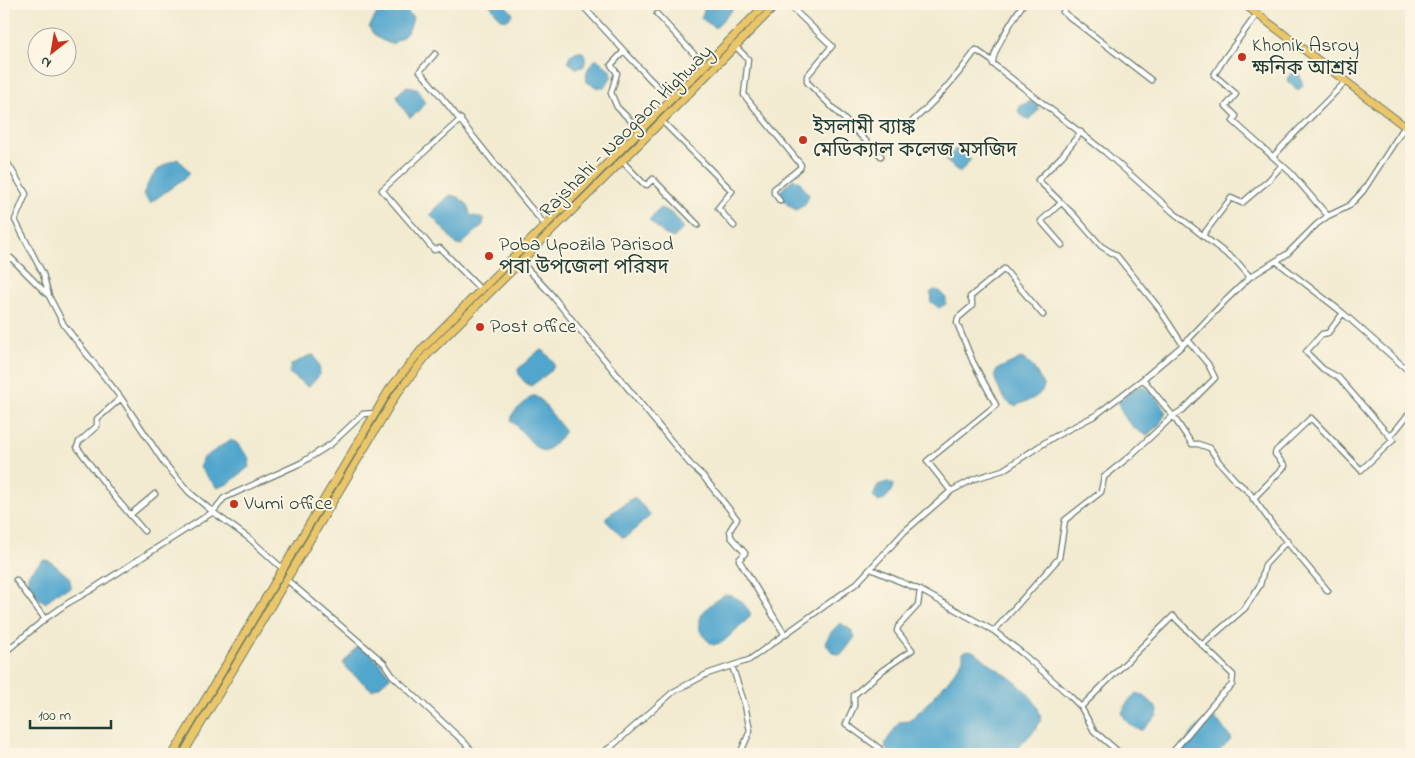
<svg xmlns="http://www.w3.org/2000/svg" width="1415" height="758" font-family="'Indie Flower','Noto Sans Bengali',sans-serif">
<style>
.water{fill:#51a6cd;stroke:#387280}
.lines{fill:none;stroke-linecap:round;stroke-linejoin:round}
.minor-casing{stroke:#697a6b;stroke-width:7}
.primary-casing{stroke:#697a6b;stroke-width:9}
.trunk-casing{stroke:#697a6b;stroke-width:9}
.minor{stroke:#fff;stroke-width:4.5}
.primary{stroke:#ebc669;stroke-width:7}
.trunk{stroke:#ebc669;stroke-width:7}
.poi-dot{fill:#c8321e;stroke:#fcf5e5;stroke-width:2}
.labels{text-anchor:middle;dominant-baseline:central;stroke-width:4;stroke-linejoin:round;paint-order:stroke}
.poi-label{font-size:20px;fill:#1f3d34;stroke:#fcf5e5;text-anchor:start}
.street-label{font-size:20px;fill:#1f3d34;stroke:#fcf5e5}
</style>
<rect width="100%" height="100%" fill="#fcf5e5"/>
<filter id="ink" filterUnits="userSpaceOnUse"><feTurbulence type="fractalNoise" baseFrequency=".02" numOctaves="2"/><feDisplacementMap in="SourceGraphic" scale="10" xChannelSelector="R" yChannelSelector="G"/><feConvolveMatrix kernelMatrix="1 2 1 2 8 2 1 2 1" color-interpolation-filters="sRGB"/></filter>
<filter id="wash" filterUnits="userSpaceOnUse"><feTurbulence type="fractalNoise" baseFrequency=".0096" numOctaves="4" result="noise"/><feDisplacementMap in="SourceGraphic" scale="20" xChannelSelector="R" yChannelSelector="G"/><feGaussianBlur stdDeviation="1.12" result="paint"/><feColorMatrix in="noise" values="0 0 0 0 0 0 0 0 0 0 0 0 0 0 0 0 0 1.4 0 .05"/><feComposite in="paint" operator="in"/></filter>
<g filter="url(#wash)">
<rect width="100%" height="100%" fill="#f2ebd1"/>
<path class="water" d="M 388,4 L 399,4 L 413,17 C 410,33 406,35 392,44 C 381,41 374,37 369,27 L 380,8 Z
M 489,4 L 504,4 L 513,13 L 508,20 L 501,19 Z
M 709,4 L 738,4 L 715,28 L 701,18 L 705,8 Z
M 576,52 L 583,52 C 586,58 586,62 583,67 L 576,68 L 568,62 L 570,55 Z
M 595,60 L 598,60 L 611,70 L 612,76 L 604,88 L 598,88 L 587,82 C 585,72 588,67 595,60 Z
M 1291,73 L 1296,73 L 1300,75 L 1303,86 L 1298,90 L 1288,82 L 1287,79 Z
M 407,86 L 417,88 L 425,102 L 418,112 L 410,118 L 400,104 L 397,95 Z
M 1031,101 L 1038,106 L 1038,111 L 1028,120 L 1020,115 L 1018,111 L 1020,106 Z
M 956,148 L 959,149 L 971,159 L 960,173 L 946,161 Z
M 178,159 L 189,171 L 189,175 L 150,203 L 143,194 C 151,176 158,165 178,159 Z
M 793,179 L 800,182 L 809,195 L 805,205 L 796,210 L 789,206 L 779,195 L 781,190 Z
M 450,195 L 458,197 L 468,205 L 470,215 L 484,219 L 483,225 L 461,245 L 457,245 L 430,214 Z
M 660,208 C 670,210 679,219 683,228 L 681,231 L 673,238 L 664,234 L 649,220 Z
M 934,290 L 939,291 L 946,298 L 946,304 L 939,308 L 930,301 L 932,297 L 930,293 Z
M 543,350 L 553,361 L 554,366 L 551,371 L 531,386 C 525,384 518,376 518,369 L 537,352 Z
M 314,355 C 322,373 323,373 308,387 L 289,373 L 291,365 L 308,356 Z
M 1021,358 C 1034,364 1038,374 1044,387 C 1039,399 1026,401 1015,406 C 1003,403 997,386 994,375 L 998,369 Z
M 1138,386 C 1151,386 1160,402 1166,413 L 1159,425 L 1147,435 C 1133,431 1121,416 1118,402 Z
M 532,396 L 535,396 L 541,400 L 565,431 L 558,441 L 545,452 L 537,448 L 511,420 L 513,413 Z
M 230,440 L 236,442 L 250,459 L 249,467 L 228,484 L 217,488 L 200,468 L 202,459 Z
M 887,482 L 893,484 C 893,491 886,500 879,502 L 873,497 L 878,485 Z
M 634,497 L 651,515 L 626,537 L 623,538 L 606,521 L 606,517 Z
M 43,560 L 50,561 L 70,578 L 70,588 L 56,593 L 46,603 L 34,595 L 26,584 L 29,573 Z
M 724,595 C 738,595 742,602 750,612 L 750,617 L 723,642 L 713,645 C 686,625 702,609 724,595 Z
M 840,623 L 850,629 L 855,637 L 843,653 L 839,655 L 833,653 L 825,643 L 831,632 Z
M 358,646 L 367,649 L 391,676 L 381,685 L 372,690 L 349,671 L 343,663 Z
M 969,650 C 978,652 982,658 989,663 C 1008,677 1040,695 1041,721 L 1034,731 L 1012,754 L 893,754 L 885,749 L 886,742 L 899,722 L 909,721 L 922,709 L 948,681 L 963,659 L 963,652 Z
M 1136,693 C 1145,695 1154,703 1158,711 L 1157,716 L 1143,730 C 1133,730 1126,722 1122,713 L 1126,704 Z
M 1215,719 C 1222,723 1224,732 1231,737 L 1230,741 L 1216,754 L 1181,754 C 1182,744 1197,725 1206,720 C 1207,720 1213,719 1215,719 Z"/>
</g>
<g filter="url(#ink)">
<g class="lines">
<defs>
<path id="minor" d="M 581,4 L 648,77 L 671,100
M 788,4 L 832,46 L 807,76 L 807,82 L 881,156
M 1023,4 C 1016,15 991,52 993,64 L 1105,152 L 1174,213 L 1238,263 L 1250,277
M 1068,4 L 1063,12 L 1151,80
M 657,14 L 705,66
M 1257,14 L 1224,59 L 1214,75 L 1236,94 L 1226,106 L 1236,116 L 1233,121 L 1291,173 L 1328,216
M 734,45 L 748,59 L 744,95 L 801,165 L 800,168 L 774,189 L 774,193 L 780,201
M 624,51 L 611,65 L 617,73 L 611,93 L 617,107 L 641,131
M 435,54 L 420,71 C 463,122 503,176 546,226
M 461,119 L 382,190 L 434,250 L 440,248 L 482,291
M 662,121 L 732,191 L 718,208 L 734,226
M 907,126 C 933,104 956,78 976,50 L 992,61
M 1081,132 L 1062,156 L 1038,180 L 1073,214 L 1101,246 L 1117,256 L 1158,307 L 1183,345
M 4,157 L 26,194 L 15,220 L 43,274 L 49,296 L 64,325 L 121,398 L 165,464 L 189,492 L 213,512 L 250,539 L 284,570
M 1273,157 C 1296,130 1322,107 1346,81
M 622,161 L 643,183 L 647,185 L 653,179 L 698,225
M 1061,203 L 1041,221 L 1062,245
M 1203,235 L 1231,198 L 1242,203 L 1269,180 L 1282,165
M 4,256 L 11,258 L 48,295
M 1276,261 L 1343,313 L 1411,373
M 521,262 L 550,293 L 690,464 L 703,476 L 737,519 L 730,530 L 731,537 L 745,553 L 739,560 L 785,635
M 1143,379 L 1173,416 L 1192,444 L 1198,444 L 1210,448 L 1219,462 L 1236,481 L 1249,492 L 1272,524 L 1328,591
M 121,398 L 97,419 L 97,426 L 79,442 L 77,447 L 114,496 L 144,531
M 1390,436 L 1395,431 L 1411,411
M 951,491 L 927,461 L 996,405 L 973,362 L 957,323 L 958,318 L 972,306 L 972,302 L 970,297 L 1004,269 L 1043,315
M 1253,499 L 1285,466 L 1275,454 L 1276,451 L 1311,418 L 1361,470 L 1393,440 L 1338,377 L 1323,369 L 1306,352 L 1322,334 L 1328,333 L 1343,313
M 130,515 L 155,494
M 871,569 L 920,590 L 994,631 L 1023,654 L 1069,695 L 1081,707 L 1094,731 L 1121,754
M 16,580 L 45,619
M 287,580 L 384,663 L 392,675 L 464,742 L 475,754
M 994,631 L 1059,558 L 1065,520 L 1101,492 L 1104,477 L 1130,456 L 1173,416 L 1184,409 L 1215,378 L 1208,364 L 1188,340
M 1202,645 L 1245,608 L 1260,585 L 1265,565 L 1287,541
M 4,653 L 45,619 L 68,603 L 91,590 L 213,512 L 224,498 L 301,463 L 331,444 L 363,414 L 375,413
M 732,666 L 745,705 L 750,731 L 740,754
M 1081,707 L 1173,616 L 1233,675 L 1232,685 L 1220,696 L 1171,754
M 879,748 L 846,724 L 854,706 L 854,695 L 883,670 L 912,650 L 897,631 L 898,627 L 918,605 L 920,590
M 600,754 L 611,747 L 673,692 L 707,674 L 749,660 L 857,583 L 905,531 L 951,491 L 974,479 L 1003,470 L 1052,438 L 1096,415 L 1143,379 L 1183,345 L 1224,302 L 1250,277 L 1287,254 L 1317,224 L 1328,216 L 1349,206 L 1363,191 L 1405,126"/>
<path id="primary" d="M 173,754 L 389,390 L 422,349 L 766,4
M 183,754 L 396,395 L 428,354 L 643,140 L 777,4"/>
<path id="trunk" d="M 1244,4 L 1411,131"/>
</defs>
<use href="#minor" class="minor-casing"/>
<use href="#primary" class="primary-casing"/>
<use href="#trunk" class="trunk-casing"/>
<use href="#minor" class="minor"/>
<use href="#primary" class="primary"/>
<use href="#trunk" class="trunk"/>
</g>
</g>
<g class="poi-dot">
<circle cx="1242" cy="57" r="5"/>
<circle cx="803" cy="140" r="5"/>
<circle cx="489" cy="256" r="5"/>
<circle cx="480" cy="327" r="5"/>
<circle cx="234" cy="504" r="5"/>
</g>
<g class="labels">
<g class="poi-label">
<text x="1252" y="46">Khonik Asroy<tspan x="1252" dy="23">ক্ষনিক আশ্রয়</tspan></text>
<text x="813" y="128">ইসলামী ব্যাঙ্ক<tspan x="813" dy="23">মেডিক্যাল কলেজ মসজিদ</tspan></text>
<text x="499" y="245">Poba Upozila Parisod<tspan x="499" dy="23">পবা উপজেলা পরিষদ</tspan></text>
<text x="490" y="327">Post office</text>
<text x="244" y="504">Vumi office</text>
</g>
<g class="street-label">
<text transform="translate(627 132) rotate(-45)">Rajshahi - Naogaon Highway</text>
</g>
</g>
<rect width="1415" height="758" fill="none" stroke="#fcf5e5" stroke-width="20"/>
<g transform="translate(52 52) rotate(211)"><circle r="24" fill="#fcf5e5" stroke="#a4ab9e"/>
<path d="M0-4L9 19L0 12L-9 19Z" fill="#c8321e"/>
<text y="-8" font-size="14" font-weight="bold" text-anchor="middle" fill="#1f3d34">N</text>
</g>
<path d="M30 720v8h81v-8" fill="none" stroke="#1f3d34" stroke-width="2.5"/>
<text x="38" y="720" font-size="15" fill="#1f3d34" stroke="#fcf5e5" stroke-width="4" paint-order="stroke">100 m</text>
</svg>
